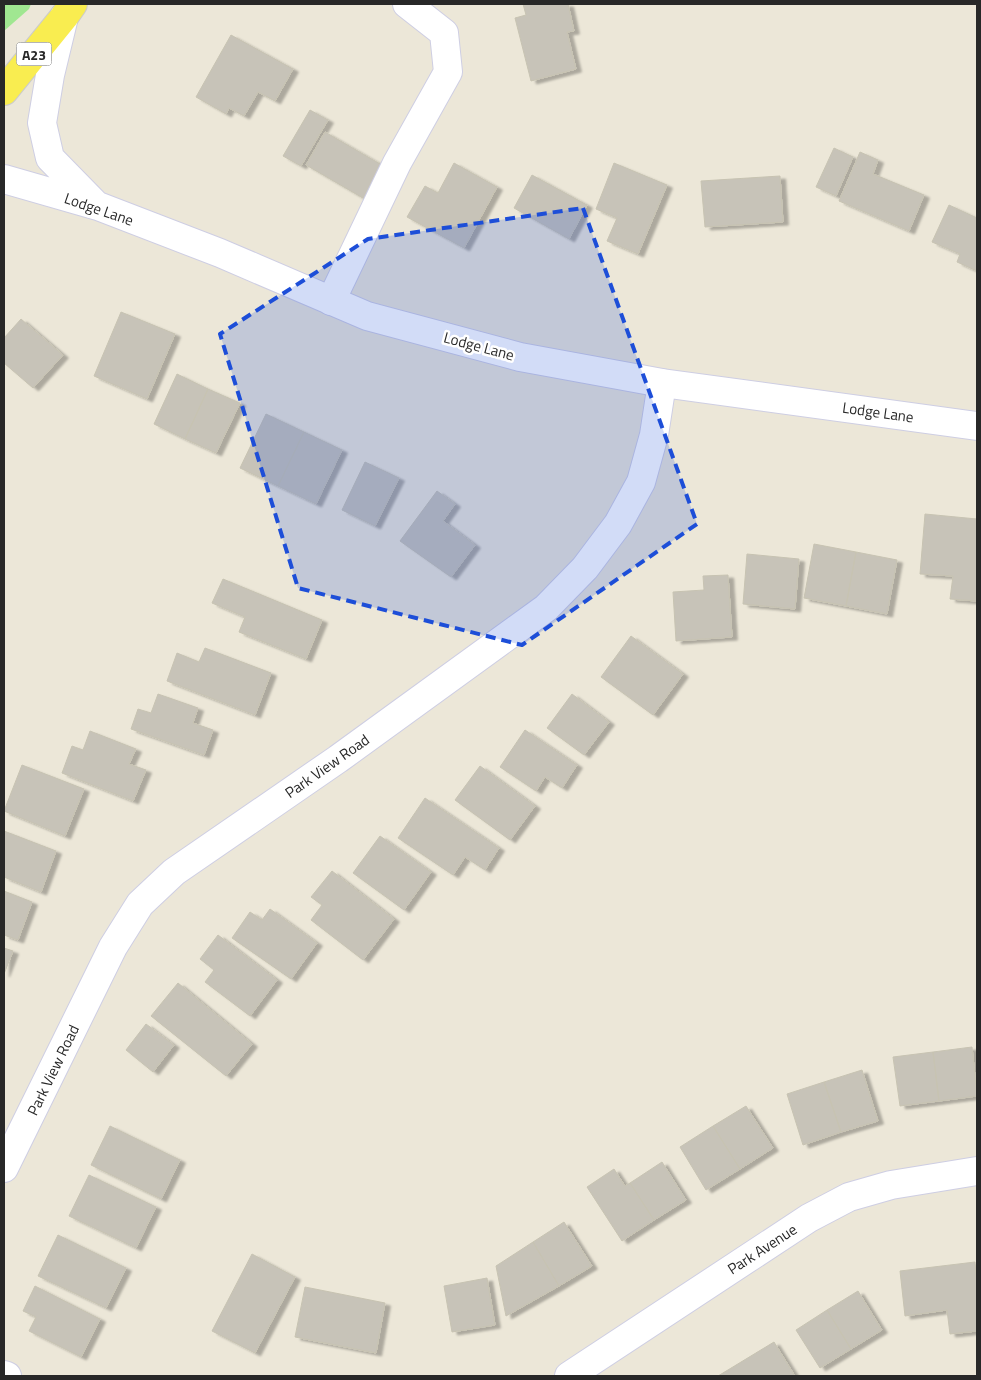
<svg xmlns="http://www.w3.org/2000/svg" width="981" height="1380" font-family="'Titillium Web',sans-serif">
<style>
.green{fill:#a0e791}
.building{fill:#c7c3b8;stroke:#c7c3b2;filter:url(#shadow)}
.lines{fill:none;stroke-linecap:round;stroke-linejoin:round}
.minor-casing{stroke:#cecee3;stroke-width:30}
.tertiary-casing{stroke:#cecee3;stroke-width:30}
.primary-casing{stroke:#cbcbcb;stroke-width:30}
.minor{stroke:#fff;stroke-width:28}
.tertiary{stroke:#fff;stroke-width:28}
.primary{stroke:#f9ed50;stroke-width:28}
.marked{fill:#1d4ed8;fill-opacity:0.2;stroke:#1d4ed8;stroke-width:4;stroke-dasharray:10 6;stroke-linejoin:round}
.labels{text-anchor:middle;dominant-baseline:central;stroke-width:5;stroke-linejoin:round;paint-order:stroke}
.shield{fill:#fff;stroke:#686868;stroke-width:1}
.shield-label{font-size:14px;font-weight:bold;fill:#282828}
.street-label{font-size:15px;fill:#282828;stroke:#fff}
</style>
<defs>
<filter id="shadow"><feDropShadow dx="5.5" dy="3" stdDeviation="1" flood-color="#0004"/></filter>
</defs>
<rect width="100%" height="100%" fill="#ece7d8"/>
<path class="green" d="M 4,4 L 31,4 L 29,9 L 4,31 Z"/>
<path class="building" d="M 523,4 L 568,4 L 574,31 L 567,32 L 576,69 L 531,81 L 515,18 L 526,15 Z
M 231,35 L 293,69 L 275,101 L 258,92 L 244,116 L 229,108 L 226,114 L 196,97 Z
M 310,110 L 328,120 L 301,166 L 283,156 Z
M 325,132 L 387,168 L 368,201 L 306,165 Z
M 834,148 L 853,157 L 836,196 L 816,187 Z
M 860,152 L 878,160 L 873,174 L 924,195 L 909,231 L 839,201 Z
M 454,163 L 497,187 L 464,248 L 407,217 L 425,186 L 438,193 Z
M 614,163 L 667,185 L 638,254 L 607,241 L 617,218 L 596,209 Z
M 532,175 L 587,205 L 569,239 L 514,208 Z
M 780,176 L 783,222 L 705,227 L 701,181 Z
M 949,205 L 977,218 L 977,271 L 957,262 L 960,254 L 932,242 Z
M 121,312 L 175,334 L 147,399 L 94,376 Z
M 21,319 L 63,355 L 33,388 L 4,363 L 4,338 Z
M 177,374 L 208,389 L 185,439 L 154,424 Z
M 208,389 L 240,403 L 216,453 L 185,439 Z
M 266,414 L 304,432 L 278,486 L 240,468 Z
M 304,432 L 342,450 L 316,504 L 278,486 Z
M 365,462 L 399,478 L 375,526 L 342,510 Z
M 437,491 L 455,504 L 443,521 L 475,545 L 451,577 L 400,541 Z
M 925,514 L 977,519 L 977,601 L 950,599 L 953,576 L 920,574 Z
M 814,544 L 856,552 L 846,606 L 804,598 Z
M 856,552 L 897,560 L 887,614 L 846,606 Z
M 747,554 L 799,559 L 795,609 L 743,604 Z
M 728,575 L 732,637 L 676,641 L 673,592 L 704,590 L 703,576 Z
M 223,579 L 322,620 L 306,659 L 239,632 L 245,617 L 212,603 Z
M 631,636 L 683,674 L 653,715 L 601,677 Z
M 205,648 L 271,673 L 255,715 L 167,681 L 177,653 L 199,662 Z
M 158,694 L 198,708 L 193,723 L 213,730 L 204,755 L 131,729 L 138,709 L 151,713 Z
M 572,694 L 609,722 L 584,755 L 547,728 Z
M 525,730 L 577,765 L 562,788 L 545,777 L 536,791 L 500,767 Z
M 90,731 L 136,749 L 129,764 L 146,770 L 133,801 L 62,773 L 72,746 L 83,750 Z
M 22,765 L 84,789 L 65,836 L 4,811 Z
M 480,766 L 535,806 L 510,840 L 455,800 Z
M 425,798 L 499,848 L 485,870 L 465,857 L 453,875 L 398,838 Z
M 4,831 L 56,851 L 41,892 L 4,877 Z
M 380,836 L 431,872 L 404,910 L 353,873 Z
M 332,871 L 394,919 L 363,960 L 311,920 L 322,905 L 311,897 Z
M 4,891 L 32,902 L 18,940 L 4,935 Z
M 270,909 L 317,943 L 291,979 L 232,938 L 250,912 L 262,920 Z
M 218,935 L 277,980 L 250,1016 L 205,982 L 214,970 L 200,959 Z
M 4,948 L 13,951 L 4,974 Z
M 178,983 L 252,1044 L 226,1076 L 151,1016 Z
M 146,1024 L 174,1045 L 153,1072 L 126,1050 Z
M 972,1047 L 977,1096 L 939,1101 L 933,1052 Z
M 933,1052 L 939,1101 L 900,1106 L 893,1057 Z
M 862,1070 L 878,1121 L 841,1132 L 824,1082 Z
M 824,1082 L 841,1132 L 803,1145 L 787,1094 Z
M 746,1106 L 773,1148 L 740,1169 L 713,1126 Z
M 110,1126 L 180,1160 L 161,1199 L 91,1165 Z
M 713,1126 L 740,1169 L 706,1190 L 680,1147 Z
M 662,1162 L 686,1200 L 654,1220 L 630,1183 Z
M 614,1169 L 625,1186 L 630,1183 L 654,1220 L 622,1241 L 587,1187 Z
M 89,1175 L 156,1207 L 136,1248 L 69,1216 Z
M 564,1222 L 592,1266 L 559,1286 L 533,1242 Z
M 58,1235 L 126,1268 L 106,1308 L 38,1276 Z
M 533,1242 L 559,1286 L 506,1316 L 496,1266 Z
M 252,1254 L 295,1277 L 255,1353 L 212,1331 Z
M 975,1262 L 977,1283 L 977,1331 L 950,1334 L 947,1310 L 905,1316 L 900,1271 Z
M 487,1278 L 495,1325 L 452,1332 L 444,1286 Z
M 35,1286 L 100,1319 L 81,1357 L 29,1331 L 36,1317 L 23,1311 Z
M 305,1287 L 385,1303 L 376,1353 L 295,1337 Z
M 858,1291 L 882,1330 L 851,1349 L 827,1310 Z
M 827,1310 L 851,1349 L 820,1368 L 796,1330 Z
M 774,1342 L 795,1376 L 718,1376 Z"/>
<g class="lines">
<defs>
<path id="minor" d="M 331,301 L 397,163 L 448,72 L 444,33 L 407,4
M 4,1168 L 113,947 L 140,904 L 174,872 L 338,759 L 546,608 L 585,568 L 618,524 L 641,482 L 654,435 L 662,383
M 4,1375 L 7,1376
M 569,1376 L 809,1218 L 849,1197 L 891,1185 L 977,1171"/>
<path id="tertiary" d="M 64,17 L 50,75 L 42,123 L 50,158 L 96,205
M 4,179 L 98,206 L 220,253 L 367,316 L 520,357 L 662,383 L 977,426"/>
<path id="primary" d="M 4,91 L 64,17 L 73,4"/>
</defs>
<use href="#minor" class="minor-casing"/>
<use href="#tertiary" class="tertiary-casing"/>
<use href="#primary" class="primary-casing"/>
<use href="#minor" class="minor"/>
<use href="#tertiary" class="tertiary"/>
<use href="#primary" class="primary"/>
</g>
<path class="marked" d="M 583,208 L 697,524 L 522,645 L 298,588 L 220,334 L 368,239 Z"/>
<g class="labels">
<rect class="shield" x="16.5" y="42.5" width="35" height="23" rx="4"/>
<g class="shield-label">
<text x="34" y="54">A23</text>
</g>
<g class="street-label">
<text transform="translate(99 209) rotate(19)">Lodge Lane</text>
<text transform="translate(479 346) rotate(15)">Lodge Lane</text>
<text transform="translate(878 412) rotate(8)">Lodge Lane</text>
<text transform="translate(327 766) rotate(-35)">Park View Road</text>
<text transform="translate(53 1070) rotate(-64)">Park View Road</text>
<text transform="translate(762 1249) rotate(-33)">Park Avenue</text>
</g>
</g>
<rect width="981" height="1380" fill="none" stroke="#282828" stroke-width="10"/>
</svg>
